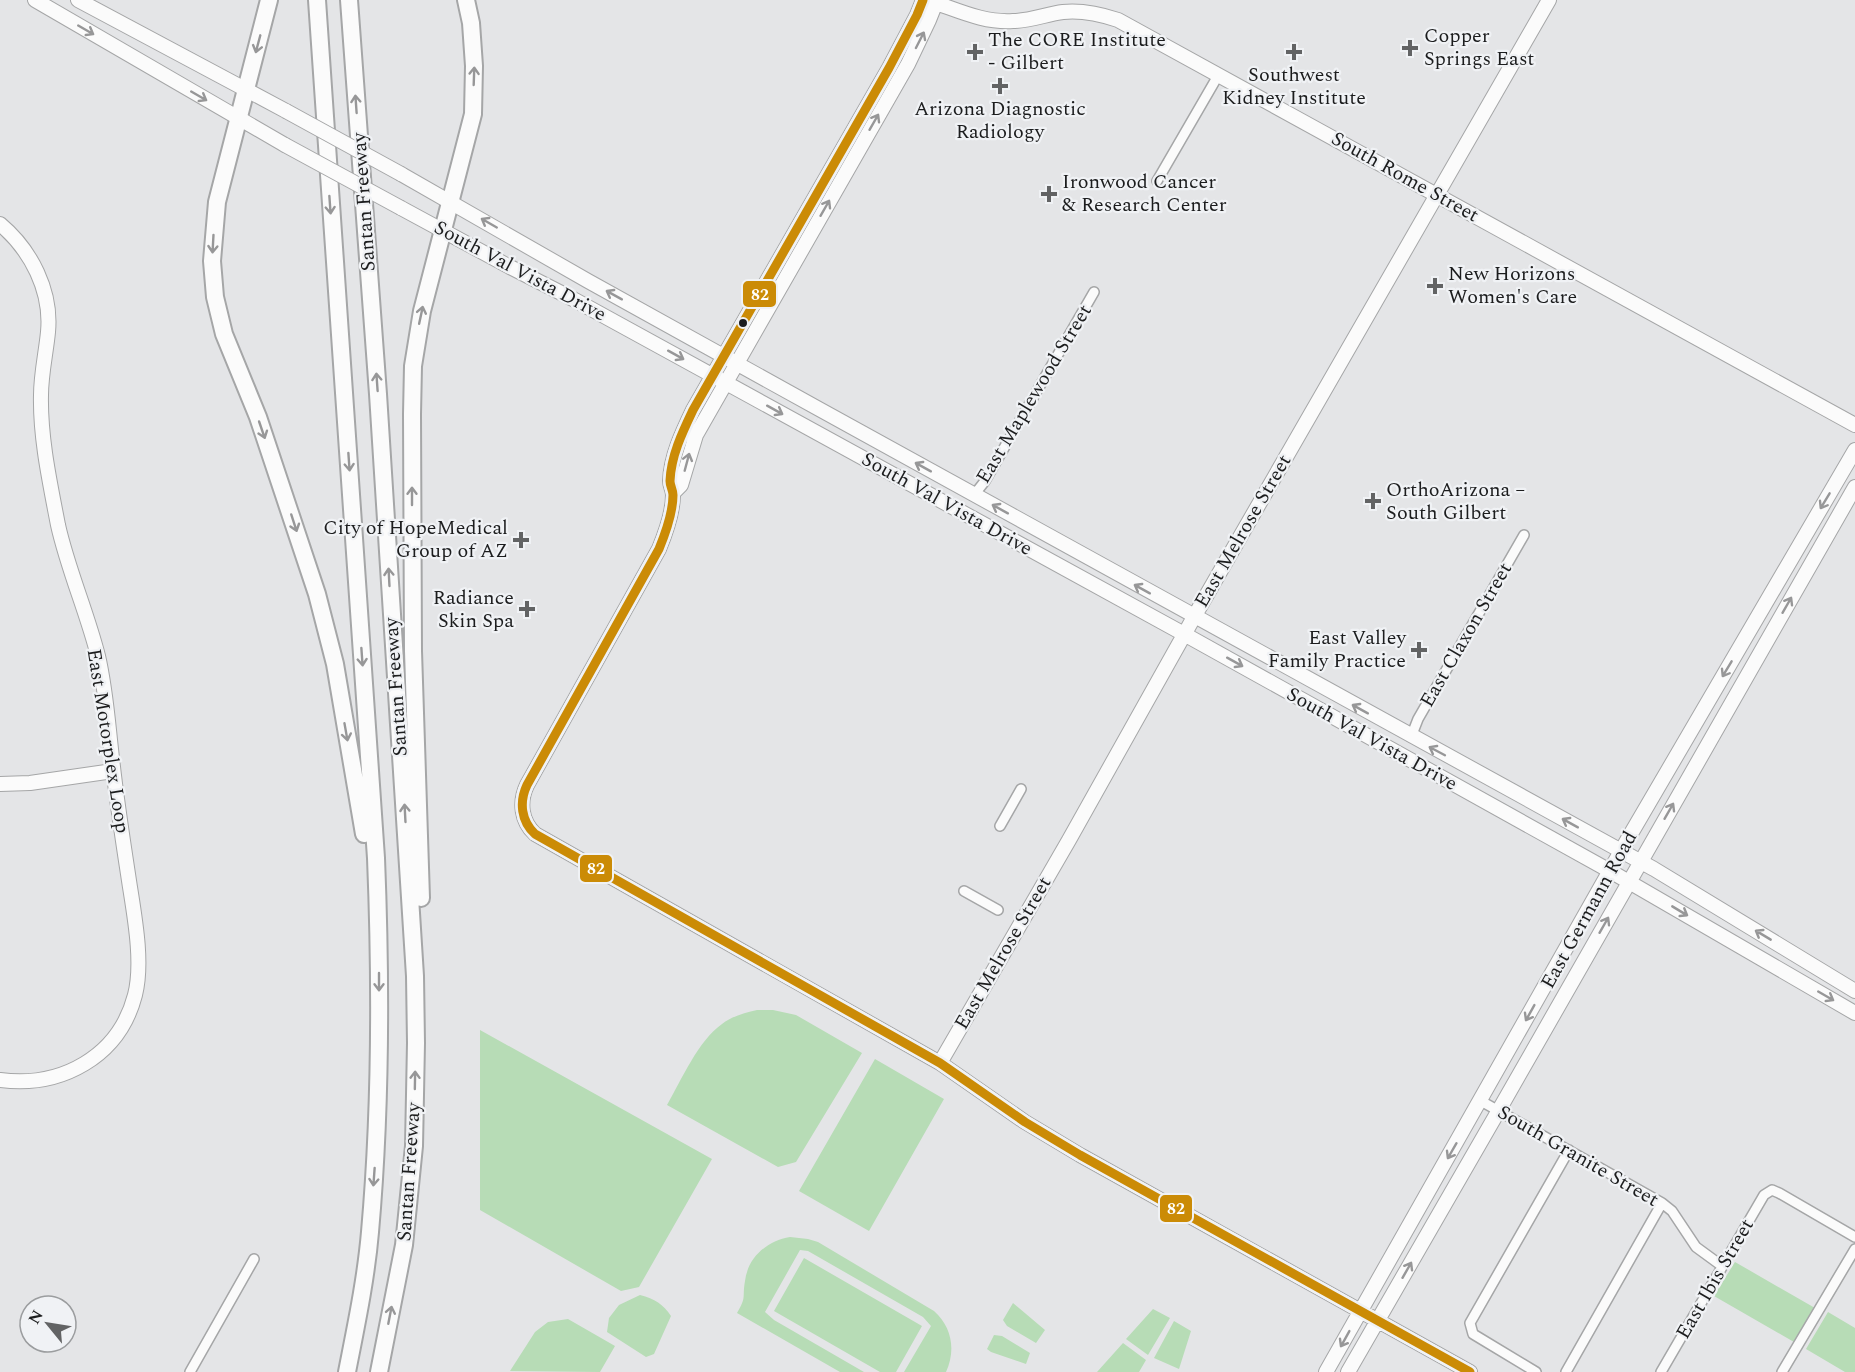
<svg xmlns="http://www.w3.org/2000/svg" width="1855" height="1372" font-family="Spectral,serif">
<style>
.green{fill:#b7dcb6}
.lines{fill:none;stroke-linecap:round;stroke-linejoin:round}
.street-casing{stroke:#a5a6a7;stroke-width:12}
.secondary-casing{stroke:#a5a6a7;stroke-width:16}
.highway-casing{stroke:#a5a6a7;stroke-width:20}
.street{stroke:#fbfbfb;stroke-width:9}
.secondary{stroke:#fbfbfb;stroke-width:14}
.highway{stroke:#fbfbfb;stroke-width:16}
.secondary-bridge-casing{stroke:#a5a6a7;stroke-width:16;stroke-linecap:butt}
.secondary-bridge{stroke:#fbfbfb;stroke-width:14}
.bus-1-casing{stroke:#f0f2f5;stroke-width:14}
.bus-1{stroke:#cb8b06;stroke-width:9}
.oneway{stroke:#979798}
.poi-dot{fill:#626364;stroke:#f0f2f5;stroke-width:2}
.bus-dot{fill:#1c1d1e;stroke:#f0f2f5;stroke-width:2}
.labels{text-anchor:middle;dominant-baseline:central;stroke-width:4.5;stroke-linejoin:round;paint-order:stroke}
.poi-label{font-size:20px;fill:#1c1d1e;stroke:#f0f2f5;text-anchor:start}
.street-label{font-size:20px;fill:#1c1d1e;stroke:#f0f2f5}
.line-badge{stroke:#f0f2f5;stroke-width:2}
.badge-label{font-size:16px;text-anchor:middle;font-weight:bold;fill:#fff}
</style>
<rect width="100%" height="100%" fill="#e4e5e7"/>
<path class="green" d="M 757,1010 L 773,1010 L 796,1015 L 862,1053 L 796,1162 L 778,1167 L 667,1105 C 682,1079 698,1041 722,1024 C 732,1016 745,1013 757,1010 Z
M 480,1030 L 712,1159 L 639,1287 L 621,1291 L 480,1210 Z
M 875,1059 L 944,1099 L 869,1231 L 799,1191 Z
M 790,1237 L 808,1239 L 818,1242 L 934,1311 C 952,1327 956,1350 946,1372 L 904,1372 L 931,1326 L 923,1317 L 808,1251 L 800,1250 L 765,1312 L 774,1320 L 864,1372 L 840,1372 L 737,1313 C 747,1296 742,1298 745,1281 C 748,1257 767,1241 790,1237 Z
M 804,1258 L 922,1326 L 896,1372 L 880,1372 L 774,1311 Z
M 1735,1262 L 1815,1308 L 1794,1342 L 1714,1296 Z
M 640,1295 C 655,1299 663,1304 671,1316 L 654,1354 L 646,1357 L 607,1332 L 609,1318 L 619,1305 Z
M 1013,1303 L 1045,1330 L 1036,1343 L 1007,1326 L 1003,1320 Z
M 1153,1309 L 1170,1318 L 1148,1355 L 1126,1339 Z
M 1828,1312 L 1855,1328 L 1855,1372 L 1845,1372 L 1806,1349 Z
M 568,1319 L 615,1346 L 600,1372 L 510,1371 L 535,1332 L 548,1322 Z
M 1174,1321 L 1191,1331 L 1179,1369 L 1154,1358 Z
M 994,1335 L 1002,1336 L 1030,1353 L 1026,1364 L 991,1352 L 987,1349 Z
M 1123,1343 L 1146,1360 L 1139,1372 L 1097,1372 Z"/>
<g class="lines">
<defs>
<path id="street" d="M 1157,181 L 1219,74
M 974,495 L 985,481 L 1094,292
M 1411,737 L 1418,719 L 1524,535
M 1000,826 L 1021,789
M 964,891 L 998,910
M 1481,1101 L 1662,1203 L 1672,1211 L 1696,1247 L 1722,1266
M 190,1372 L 254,1259
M 1536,1372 L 1473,1334 L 1470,1323 L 1569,1150
M 1566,1372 L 1662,1203
M 1661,1372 L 1764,1195 L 1772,1190 L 1779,1193 L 1855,1237
M 1782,1372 L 1855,1249"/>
<path id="secondary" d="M 35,0 L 285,145
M 78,0 L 286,111
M 923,0 L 917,15 L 889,68 L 693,410 C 682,433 671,456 670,481 C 670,486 673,490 673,495 C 673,513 666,532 659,549 L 527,785 C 519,802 521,821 535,834 L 940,1063 L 1025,1122 L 1080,1155 L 1470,1372
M 927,0 C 956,9 982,23 1013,21 C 1030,21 1047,14 1063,12 C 1082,10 1100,14 1118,20 L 1855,425
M 401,174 L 588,281 L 819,409 L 1654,869 L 1855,991
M 401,208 L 510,267 L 573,299 L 1184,634 L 1610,871 L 1855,1013
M 0,224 C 31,250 52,291 48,332 C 46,353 41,374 41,395 C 40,438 50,483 58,525 C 68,570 87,612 98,656 C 106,690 108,724 112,758 C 116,796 122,835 128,874 C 133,909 144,960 135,995 C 119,1057 61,1088 0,1080
M 673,493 L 681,485 L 696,435 L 908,64 L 929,20 L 937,0
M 0,784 L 30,783 L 113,771
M 940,1063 L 1069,840 L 1194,617 L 1549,0
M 1326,1372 L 1629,837 L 1855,450
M 1348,1372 L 1499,1110 L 1855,487"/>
<path id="highway" d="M 269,0 L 217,202 L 212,261 L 215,297 L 224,334 L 258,417 L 317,594 L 335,664 L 364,834
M 317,0 L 376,858 C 381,982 381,1108 370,1232 C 366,1279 356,1326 347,1372
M 349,0 L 378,394 L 415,976 L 416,1043 L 414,1146 L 404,1245 L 379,1372
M 421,898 L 413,651 L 412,414 L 413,366 L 422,311 L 473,114 L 474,66 L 471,23 L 466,0"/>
</defs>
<use href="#street" class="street-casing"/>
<use href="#secondary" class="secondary-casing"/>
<use href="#highway" class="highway-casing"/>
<use href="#street" class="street"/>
<use href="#secondary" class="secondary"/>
<use href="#highway" class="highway"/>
<defs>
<path id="secondary-bridge" d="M 286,111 L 401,174
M 285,145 L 401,208"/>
</defs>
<use href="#secondary-bridge" class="secondary-bridge-casing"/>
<use href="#secondary-bridge" class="secondary-bridge"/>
<defs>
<path id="bus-1" d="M 923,0 L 917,15 L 889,68 L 693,410 C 682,433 671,456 670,481 C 670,486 673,490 673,495 C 673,513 666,532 659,549 L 527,785 C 519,802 521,821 535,834 L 940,1063 L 1025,1122 L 1080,1155 L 1470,1372"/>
</defs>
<use href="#bus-1" class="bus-1-casing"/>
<use href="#bus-1" class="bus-1"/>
</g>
<defs><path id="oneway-shaft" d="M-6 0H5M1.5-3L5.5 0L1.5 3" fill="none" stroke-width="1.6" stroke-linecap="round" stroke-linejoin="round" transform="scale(1.5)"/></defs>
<g class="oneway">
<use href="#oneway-shaft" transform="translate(86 30) rotate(30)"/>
<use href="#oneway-shaft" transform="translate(920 40) rotate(-63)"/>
<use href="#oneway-shaft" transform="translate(258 44) rotate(105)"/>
<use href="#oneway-shaft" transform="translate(474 76) rotate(-88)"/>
<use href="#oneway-shaft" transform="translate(199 96) rotate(30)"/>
<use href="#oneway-shaft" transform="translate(356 104) rotate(-94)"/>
<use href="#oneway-shaft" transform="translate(874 122) rotate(-60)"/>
<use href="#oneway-shaft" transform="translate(330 205) rotate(86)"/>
<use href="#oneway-shaft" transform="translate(825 208) rotate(-60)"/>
<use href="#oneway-shaft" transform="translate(489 223) rotate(-150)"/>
<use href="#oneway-shaft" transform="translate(213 244) rotate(93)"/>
<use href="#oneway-shaft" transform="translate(614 295) rotate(-151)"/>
<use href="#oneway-shaft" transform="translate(421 315) rotate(-78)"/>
<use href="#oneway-shaft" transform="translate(676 355) rotate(29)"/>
<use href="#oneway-shaft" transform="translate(377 382) rotate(-94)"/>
<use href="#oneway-shaft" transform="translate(775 410) rotate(29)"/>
<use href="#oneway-shaft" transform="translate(262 430) rotate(71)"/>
<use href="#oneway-shaft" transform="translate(349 462) rotate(86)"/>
<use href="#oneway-shaft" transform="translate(687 462) rotate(-75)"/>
<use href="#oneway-shaft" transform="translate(923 467) rotate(-151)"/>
<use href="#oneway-shaft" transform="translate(412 496) rotate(-90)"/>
<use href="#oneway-shaft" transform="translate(1825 501) rotate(121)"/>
<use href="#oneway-shaft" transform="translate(1000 509) rotate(-151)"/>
<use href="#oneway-shaft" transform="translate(294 523) rotate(72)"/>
<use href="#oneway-shaft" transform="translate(389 577) rotate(-93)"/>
<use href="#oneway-shaft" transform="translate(1142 589) rotate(-151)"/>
<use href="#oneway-shaft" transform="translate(1787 605) rotate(-60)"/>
<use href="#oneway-shaft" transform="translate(362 657) rotate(86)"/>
<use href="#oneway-shaft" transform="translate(1235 662) rotate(29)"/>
<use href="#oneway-shaft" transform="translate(1727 669) rotate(121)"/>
<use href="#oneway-shaft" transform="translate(1360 709) rotate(-151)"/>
<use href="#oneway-shaft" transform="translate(346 732) rotate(80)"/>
<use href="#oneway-shaft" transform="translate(1437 751) rotate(-152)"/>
<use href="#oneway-shaft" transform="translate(1669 811) rotate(-60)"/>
<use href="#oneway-shaft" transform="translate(405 813) rotate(-93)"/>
<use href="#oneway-shaft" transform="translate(1570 823) rotate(-151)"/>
<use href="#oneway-shaft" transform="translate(1680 911) rotate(31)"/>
<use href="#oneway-shaft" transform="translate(1604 925) rotate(-60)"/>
<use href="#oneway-shaft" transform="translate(1763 935) rotate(-149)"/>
<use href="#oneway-shaft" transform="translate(379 982) rotate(90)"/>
<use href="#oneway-shaft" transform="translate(1826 996) rotate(30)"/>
<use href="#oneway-shaft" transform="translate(1530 1013) rotate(119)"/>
<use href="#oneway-shaft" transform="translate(415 1080) rotate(-89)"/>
<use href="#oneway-shaft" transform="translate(1452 1151) rotate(120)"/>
<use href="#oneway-shaft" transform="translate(374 1177) rotate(94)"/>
<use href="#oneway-shaft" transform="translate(1407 1270) rotate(-60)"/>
<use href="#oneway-shaft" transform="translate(390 1315) rotate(-79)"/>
<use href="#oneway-shaft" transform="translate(1345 1339) rotate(119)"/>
</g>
<g class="poi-dot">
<path d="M1407 39h6v6h6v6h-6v6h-6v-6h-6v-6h6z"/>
<path d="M972 43h6v6h6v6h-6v6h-6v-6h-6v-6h6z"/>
<path d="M1291 43h6v6h6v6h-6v6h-6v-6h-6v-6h6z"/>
<path d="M997 77h6v6h6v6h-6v6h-6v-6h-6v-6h6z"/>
<path d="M1046 185h6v6h6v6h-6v6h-6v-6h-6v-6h6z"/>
<path d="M1432 277h6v6h6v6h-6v6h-6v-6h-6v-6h6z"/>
<path d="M1370 492h6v6h6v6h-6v6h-6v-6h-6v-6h6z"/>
<path d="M518 531h6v6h6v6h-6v6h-6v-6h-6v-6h6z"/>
<path d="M524 600h6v6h6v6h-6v6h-6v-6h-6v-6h6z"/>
<path d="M1416 641h6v6h6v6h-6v6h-6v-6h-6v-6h6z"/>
</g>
<circle class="bus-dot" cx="743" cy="323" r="5"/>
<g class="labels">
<g class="poi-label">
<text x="1424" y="36">Copper<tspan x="1424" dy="23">Springs East</tspan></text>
<text x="988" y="40">The CORE Institute<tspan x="988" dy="23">- Gilbert</tspan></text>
<text x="1294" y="75" text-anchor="middle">Southwest<tspan x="1294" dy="23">Kidney Institute</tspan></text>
<text x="1000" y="109" text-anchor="middle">Arizona Diagnostic<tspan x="1000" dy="23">Radiology</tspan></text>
<text x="1062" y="182">Ironwood Cancer<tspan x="1062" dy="23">&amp; Research Center</tspan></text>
<text x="1448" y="274">New Horizons<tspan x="1448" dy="23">Women's Care</tspan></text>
<text x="1386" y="490">OrthoArizona –<tspan x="1386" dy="23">South Gilbert</tspan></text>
<text x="508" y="528" text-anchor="end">City of HopeMedical<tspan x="508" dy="23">Group of AZ</tspan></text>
<text x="514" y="598" text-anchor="end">Radiance<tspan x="514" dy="23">Skin Spa</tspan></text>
<text x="1406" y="638" text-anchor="end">East Valley<tspan x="1406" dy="23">Family Practice</tspan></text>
</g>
<g class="street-label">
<text transform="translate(1405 177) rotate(29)">South Rome Street</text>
<text transform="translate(364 202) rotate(-94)">Santan Freeway</text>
<text transform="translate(520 271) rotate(28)">South Val Vista Drive</text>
<text transform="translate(1034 394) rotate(-59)">East Maplewood Street</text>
<text transform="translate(947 504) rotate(29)">South Val Vista Drive</text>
<text transform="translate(1243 531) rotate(-60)">East Melrose Street</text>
<text transform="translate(1466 635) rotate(-60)">East Claxon Street</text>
<text transform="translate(396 687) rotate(-94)">Santan Freeway</text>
<text transform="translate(1372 739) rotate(29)">South Val Vista Drive</text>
<text transform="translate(108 741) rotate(81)">East Motorplex Loop</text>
<text transform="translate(1589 910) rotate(-61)">East Germann Road</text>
<text transform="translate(1003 953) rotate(-60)">East Melrose Street</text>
<text transform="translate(1578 1156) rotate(30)">South Granite Street</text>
<text transform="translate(409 1172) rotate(-86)">Santan Freeway</text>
<text transform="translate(1715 1279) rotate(-60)">East Ibis Street</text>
</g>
</g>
<g class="line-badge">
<rect x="742" y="280" width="35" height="28" rx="6" fill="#cb8b06"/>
<rect x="579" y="854" width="34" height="29" rx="6" fill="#cb8b06"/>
<rect x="1159" y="1194" width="34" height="29" rx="6" fill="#cb8b06"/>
</g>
<g class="badge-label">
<text x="760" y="300">82</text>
<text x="596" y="874">82</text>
<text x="1176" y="1214">82</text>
</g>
<g transform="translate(48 1324) rotate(300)"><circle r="28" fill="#f0f2f5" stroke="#9b9d9f" stroke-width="1.5"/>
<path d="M0-4.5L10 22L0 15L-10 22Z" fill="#626364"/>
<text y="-9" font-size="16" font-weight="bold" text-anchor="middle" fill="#1c1d1e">N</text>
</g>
</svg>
